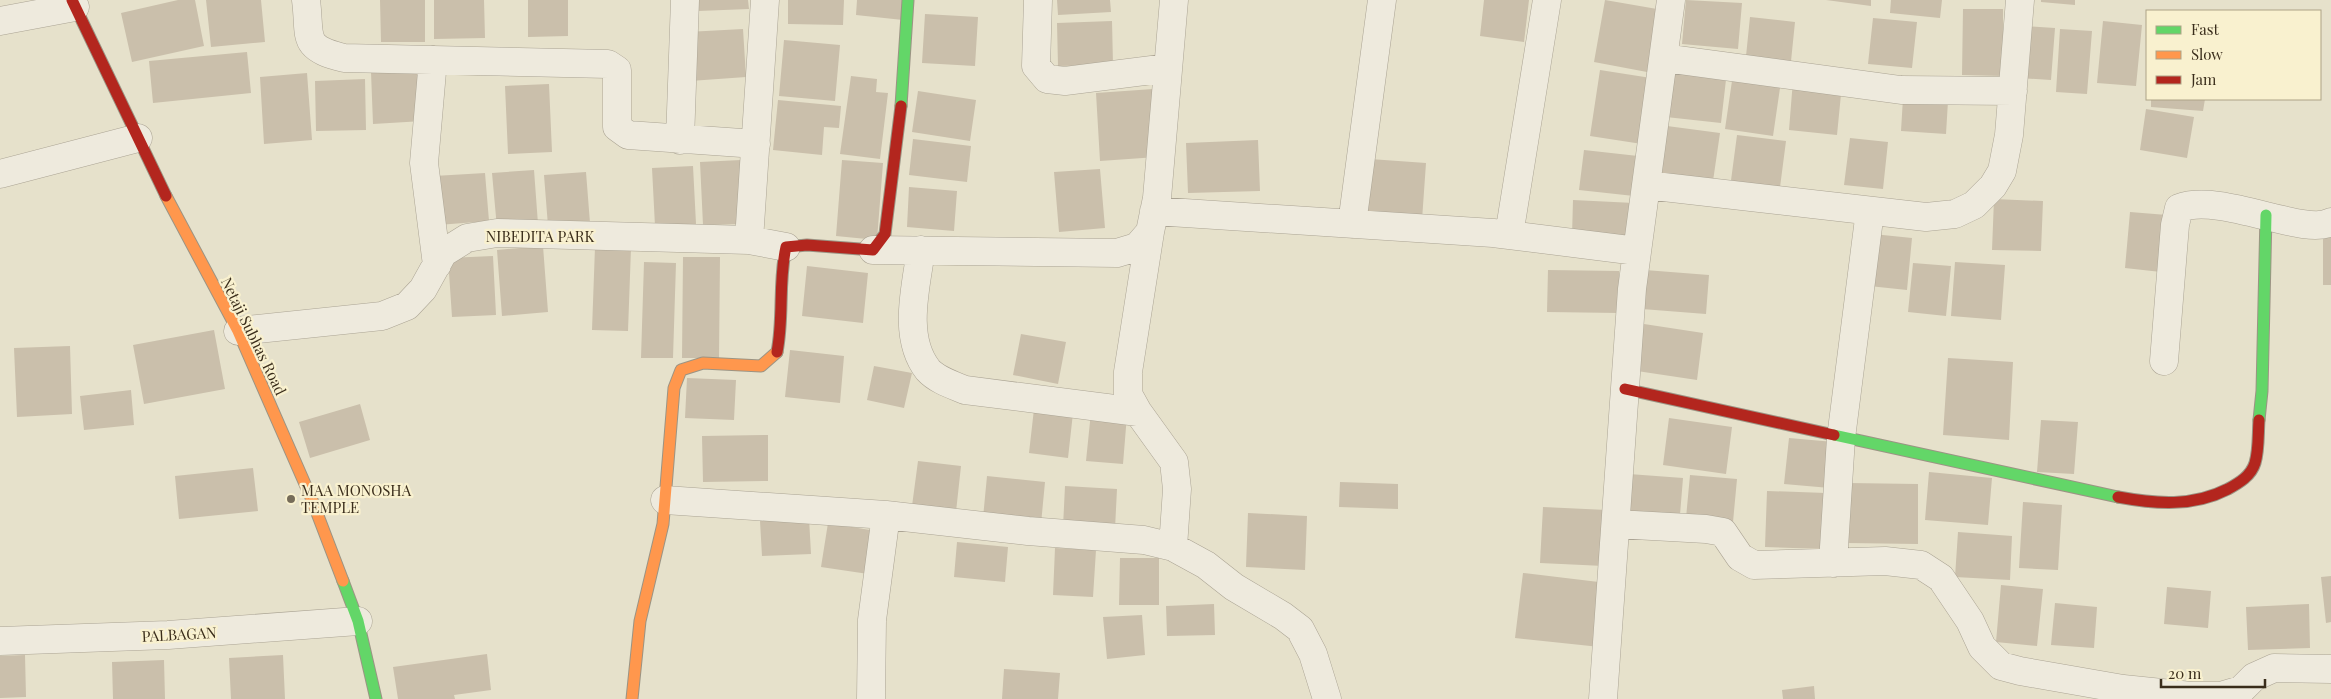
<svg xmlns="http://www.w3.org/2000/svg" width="2331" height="699" font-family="'Playfair Display',serif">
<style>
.building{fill:#cabfab}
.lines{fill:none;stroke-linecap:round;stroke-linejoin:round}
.street-casing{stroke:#aba494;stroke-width:29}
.fast-casing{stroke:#9b9484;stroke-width:13}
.slow-casing{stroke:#9b9484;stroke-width:13}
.jam-casing{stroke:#9b9484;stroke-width:13}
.street{stroke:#eeeadd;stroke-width:28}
.fast{stroke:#63d668;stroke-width:11}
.slow{stroke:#ff974d;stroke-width:11}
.jam{stroke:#b3261e;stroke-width:11}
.poi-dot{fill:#766c59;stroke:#f9f1cf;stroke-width:2}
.labels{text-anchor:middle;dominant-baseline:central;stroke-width:4.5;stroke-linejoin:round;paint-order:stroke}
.street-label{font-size:15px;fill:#3a2d1b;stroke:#f9f1cf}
.poi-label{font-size:15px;fill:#3a2d1b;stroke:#f9f1cf;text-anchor:start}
</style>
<rect width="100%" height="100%" fill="#e6e1cb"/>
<path class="building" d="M 178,0 L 195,0 L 204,46 L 132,62 L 121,13 Z
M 206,0 L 261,0 L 265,42 L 211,47 Z
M 380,0 L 425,0 L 425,42 L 381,42 Z
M 434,0 L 484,0 L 485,38 L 434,39 Z
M 528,0 L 568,0 L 568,36 L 528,37 Z
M 698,0 L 748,0 L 749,9 L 698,11 Z
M 788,0 L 844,0 L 843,25 L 788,24 Z
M 857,0 L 904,0 L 903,20 L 856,15 Z
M 1057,0 L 1110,0 L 1111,12 L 1058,15 Z
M 1484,0 L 1529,0 L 1524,42 L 1480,36 Z
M 1605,0 L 1657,9 L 1647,72 L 1594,62 Z
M 1686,0 L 1742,3 L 1738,49 L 1682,44 Z
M 1826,0 L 1871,0 L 1871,6 Z
M 1891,0 L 1942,0 L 1940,18 L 1890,13 Z
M 2041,0 L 2075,0 L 2075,5 L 2041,2 Z
M 1963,9 L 2003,9 L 2003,76 L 1962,75 Z
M 925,14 L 978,17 L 975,66 L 922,63 Z
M 1750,17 L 1795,22 L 1790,71 L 1745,66 Z
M 1873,18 L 1917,22 L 1912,68 L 1868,64 Z
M 1112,21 L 1113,65 L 1058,66 L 1057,23 Z
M 2103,21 L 2142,25 L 2136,86 L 2097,83 Z
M 2023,26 L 2055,28 L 2051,80 L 2020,78 Z
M 743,29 L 746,77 L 690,81 L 687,32 Z
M 2060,29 L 2092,31 L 2087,94 L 2056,92 Z
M 784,40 L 840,45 L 835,101 L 779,96 Z
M 247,52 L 251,93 L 153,103 L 149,61 Z
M 1672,65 L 1727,71 L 1721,123 L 1666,117 Z
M 421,70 L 423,121 L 373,124 L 371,72 Z
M 1600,70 L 1651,78 L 1642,144 L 1590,136 Z
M 307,73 L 312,140 L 264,144 L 260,77 Z
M 1733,74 L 1781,81 L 1773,136 L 1725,129 Z
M 851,76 L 877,79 L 876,92 L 888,93 L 880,159 L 840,154 Z
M 365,79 L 366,130 L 316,131 L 315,81 Z
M 1793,80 L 1842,84 L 1837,135 L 1789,130 Z
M 549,84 L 552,152 L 508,154 L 505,86 Z
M 1153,89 L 1157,157 L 1100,161 L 1096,93 Z
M 918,91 L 976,100 L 970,141 L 912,132 Z
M 1903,98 L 1948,101 L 1946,134 L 1901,131 Z
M 2151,99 L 2205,99 L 2203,111 L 2151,107 Z
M 778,100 L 841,106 L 839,128 L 824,127 L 822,155 L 773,150 Z
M 2146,109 L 2194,117 L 2187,158 L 2140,150 Z
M 1667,126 L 1720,133 L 1713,181 L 1661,175 Z
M 1737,135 L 1786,141 L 1779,195 L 1730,188 Z
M 1850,138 L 1888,142 L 1883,189 L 1844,185 Z
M 913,139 L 971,146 L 967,182 L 909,175 Z
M 1258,140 L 1260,191 L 1188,193 L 1186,143 Z
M 1584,150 L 1638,156 L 1634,196 L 1579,190 Z
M 1370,159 L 1426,163 L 1422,220 L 1366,216 Z
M 741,160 L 743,224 L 703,225 L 700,162 Z
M 842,160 L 883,163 L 877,240 L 836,236 Z
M 693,166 L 696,224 L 655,226 L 652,168 Z
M 1100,169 L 1105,228 L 1059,232 L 1054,172 Z
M 534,170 L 538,224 L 497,228 L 492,173 Z
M 586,172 L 590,223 L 548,226 L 544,175 Z
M 485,173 L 489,221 L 438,225 L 434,176 Z
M 909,187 L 957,191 L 954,231 L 907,227 Z
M 1994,199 L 2043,201 L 2041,251 L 1992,250 Z
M 1573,200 L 1634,203 L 1633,239 L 1572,236 Z
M 2130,212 L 2167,215 L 2161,272 L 2125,268 Z
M 2323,231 L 2331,231 L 2331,285 L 2323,285 Z
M 1873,234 L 1912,238 L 1907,290 L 1869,286 Z
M 543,246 L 548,312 L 502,316 L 497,250 Z
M 595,247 L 631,248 L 628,331 L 592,330 Z
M 493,256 L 496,315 L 452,317 L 448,258 Z
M 683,257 L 720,257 L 719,358 L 682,358 Z
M 644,262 L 676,263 L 673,358 L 641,358 Z
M 1955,262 L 2005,265 L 2001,320 L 1951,316 Z
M 1913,263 L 1951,266 L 1946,316 L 1908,312 Z
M 807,266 L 868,273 L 863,323 L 802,316 Z
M 1548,270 L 1619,271 L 1619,313 L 1547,312 Z
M 1645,270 L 1709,275 L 1706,314 L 1642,309 Z
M 1644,324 L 1703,333 L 1697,380 L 1637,371 Z
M 214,330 L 225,389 L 144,404 L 133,345 Z
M 1021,334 L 1066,342 L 1058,384 L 1013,375 Z
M 70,346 L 72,414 L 17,417 L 14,348 Z
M 790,350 L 844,356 L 840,403 L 785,397 Z
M 1948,358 L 2013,362 L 2009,440 L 1943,435 Z
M 874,366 L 912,373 L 904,408 L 867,400 Z
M 687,378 L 736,380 L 734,420 L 685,418 Z
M 131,390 L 134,425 L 84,430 L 80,396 Z
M 360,404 L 370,440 L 310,458 L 299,422 Z
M 1034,409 L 1073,413 L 1068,458 L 1029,453 Z
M 1091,412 L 1127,415 L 1123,464 L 1086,461 Z
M 1669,418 L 1732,427 L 1726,474 L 1663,465 Z
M 2041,420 L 2078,422 L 2074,474 L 2037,472 Z
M 768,435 L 768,481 L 703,482 L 702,436 Z
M 1789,438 L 1834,442 L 1830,488 L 1784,484 Z
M 918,461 L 961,466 L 956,512 L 912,506 Z
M 253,468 L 258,511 L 179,519 L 175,476 Z
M 1929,472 L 1992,478 L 1988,525 L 1925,520 Z
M 1629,474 L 1683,478 L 1680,515 L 1627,511 Z
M 1690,475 L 1737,479 L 1733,522 L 1686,518 Z
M 987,476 L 1045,482 L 1041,524 L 983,518 Z
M 1340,482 L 1398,484 L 1398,509 L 1339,507 Z
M 1848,483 L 1918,484 L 1918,544 L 1847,543 Z
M 1065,486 L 1117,489 L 1115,529 L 1063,527 Z
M 1767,491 L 1826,493 L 1824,549 L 1765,547 Z
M 2023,502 L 2062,505 L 2058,570 L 2019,568 Z
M 1543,507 L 1607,510 L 1604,566 L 1540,563 Z
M 1248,513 L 1307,516 L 1305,570 L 1246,567 Z
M 809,518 L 811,554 L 762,556 L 760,521 Z
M 828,523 L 882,532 L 875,575 L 821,567 Z
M 1958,532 L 2012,536 L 2010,580 L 1955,577 Z
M 957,542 L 1008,547 L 1005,582 L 954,577 Z
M 1055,548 L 1096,550 L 1093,597 L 1053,595 Z
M 1120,558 L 1159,558 L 1159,605 L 1119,605 Z
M 1523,573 L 1607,583 L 1600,647 L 1515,638 Z
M 2331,576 L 2331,622 L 2326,623 L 2321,577 Z
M 2001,585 L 2043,589 L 2037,646 L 1996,642 Z
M 2167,587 L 2211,591 L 2208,628 L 2164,624 Z
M 2055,603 L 2097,607 L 2094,648 L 2051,645 Z
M 1214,604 L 1215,635 L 1167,636 L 1166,606 Z
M 2309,604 L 2310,648 L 2248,650 L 2246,607 Z
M 1142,615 L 1145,655 L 1107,659 L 1103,617 Z
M 487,654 L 491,690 L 454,695 L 455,699 L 398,699 L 393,667 Z
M 25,655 L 26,697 L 0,698 L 0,656 Z
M 283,655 L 285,699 L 231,699 L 229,658 Z
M 164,660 L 165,699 L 113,699 L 112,662 Z
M 1004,669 L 1060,673 L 1058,699 L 1002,699 Z
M 1814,686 L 1815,699 L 1783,699 L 1782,690 Z"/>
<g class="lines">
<defs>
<path id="street" d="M 306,0 C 311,38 300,47 344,58 L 608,64 L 617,70 L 617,127 L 628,135 L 756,144
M 1038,0 L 1036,66 L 1047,79 L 1065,81 L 1168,68
M 0,21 L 75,7
M 1664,58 L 1901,90 L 2013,91
M 433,60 L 424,163 L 437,265
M 680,140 L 685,0
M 0,174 L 138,138
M 1646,185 L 1926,217 L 1955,214 L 1974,205 L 1993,186 L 2002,171 L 2009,135 L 2020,0
M 1154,211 L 1493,233 L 1637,251
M 1352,224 L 1382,0
M 1150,232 L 1128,372 L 1128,394 L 1138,412 L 1174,462 L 1177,489 L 1173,547
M 1509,235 L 1547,0
M 749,240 L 765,0
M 873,250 L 1117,253 L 1137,247 L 1150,232 L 1157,198 L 1174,0
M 921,250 C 916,287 902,337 928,370 C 937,380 953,385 965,390 L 1138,412
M 238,331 L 382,316 L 407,306 L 423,289 L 443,253 L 467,238 L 497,233 L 749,240 L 786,247
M 2164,361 L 2175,225 L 2179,208 C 2221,192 2304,237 2331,222
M 665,500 L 886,515 L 1028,531 L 1144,540 L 1173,547 L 1206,565 L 1234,587 L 1283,616 L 1300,629 L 1313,654 L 1327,699
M 1616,524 L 1706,529 L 1723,532 L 1740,557 L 1754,565 L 1885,561 L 1921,565 L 1941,578 L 1970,621 L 1982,647 L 2001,666 L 2020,671 L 2123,689 L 2191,696 L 2221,696 L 2241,690 L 2254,677 L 2274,668 L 2331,669
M 1833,563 L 1841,438 L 1870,211
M 0,641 L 168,635 L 358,621
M 871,699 L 872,620 L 886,515
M 1603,699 L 1632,289 L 1671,0"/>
<path id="fast" d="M 901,106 L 908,0
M 2259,420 L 2262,391 L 2266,215
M 1834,435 L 2118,497
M 343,581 L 358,621 L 376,699"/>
<path id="slow" d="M 166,196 L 238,331 L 312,500 L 343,581
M 632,699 L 640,621 L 663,524 L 674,388 L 681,370 L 703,363 L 761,366 L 777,352"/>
<path id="jam" d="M 72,0 L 166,196
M 777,352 C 784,317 778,282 786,247 L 807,245 L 873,250 L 885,234 L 901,106
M 1625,389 L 1834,435
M 2118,497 C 2156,504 2193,507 2228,489 C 2239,483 2251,476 2255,463 C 2259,450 2258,433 2259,420"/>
</defs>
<use href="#street" class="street-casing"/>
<use href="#fast" class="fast-casing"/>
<use href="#slow" class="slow-casing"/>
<use href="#jam" class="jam-casing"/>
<use href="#street" class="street"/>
<use href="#fast" class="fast"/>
<use href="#slow" class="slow"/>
<use href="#jam" class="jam"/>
</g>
<circle class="poi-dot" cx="291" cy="499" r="5"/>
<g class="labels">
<g class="street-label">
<text x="540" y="236">NIBEDITA PARK</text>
<text transform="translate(254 336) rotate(64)">Netaji Subhas Road</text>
<text transform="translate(179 634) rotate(-3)">PALBAGAN</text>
</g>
<g class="poi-label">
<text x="301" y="490">MAA MONOSHA<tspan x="301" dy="17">TEMPLE</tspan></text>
</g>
</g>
<rect x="2146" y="10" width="175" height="90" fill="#f9f1cf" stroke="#ada387"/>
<rect x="2156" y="26" width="25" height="8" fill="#63d668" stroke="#ada387"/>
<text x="2191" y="35" font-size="15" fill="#3a2d1b">Fast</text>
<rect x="2156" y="51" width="25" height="8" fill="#ff974d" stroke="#ada387"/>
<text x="2191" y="60" font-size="15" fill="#3a2d1b">Slow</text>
<rect x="2156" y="76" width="25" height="8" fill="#b3261e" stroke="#ada387"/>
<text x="2191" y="85" font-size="15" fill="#3a2d1b">Jam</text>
<path d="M2161 679v8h104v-8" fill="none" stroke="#3a2d1b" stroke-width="2.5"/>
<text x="2168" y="679" font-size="15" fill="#3a2d1b" stroke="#f9f1cf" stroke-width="4" paint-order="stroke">20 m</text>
</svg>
